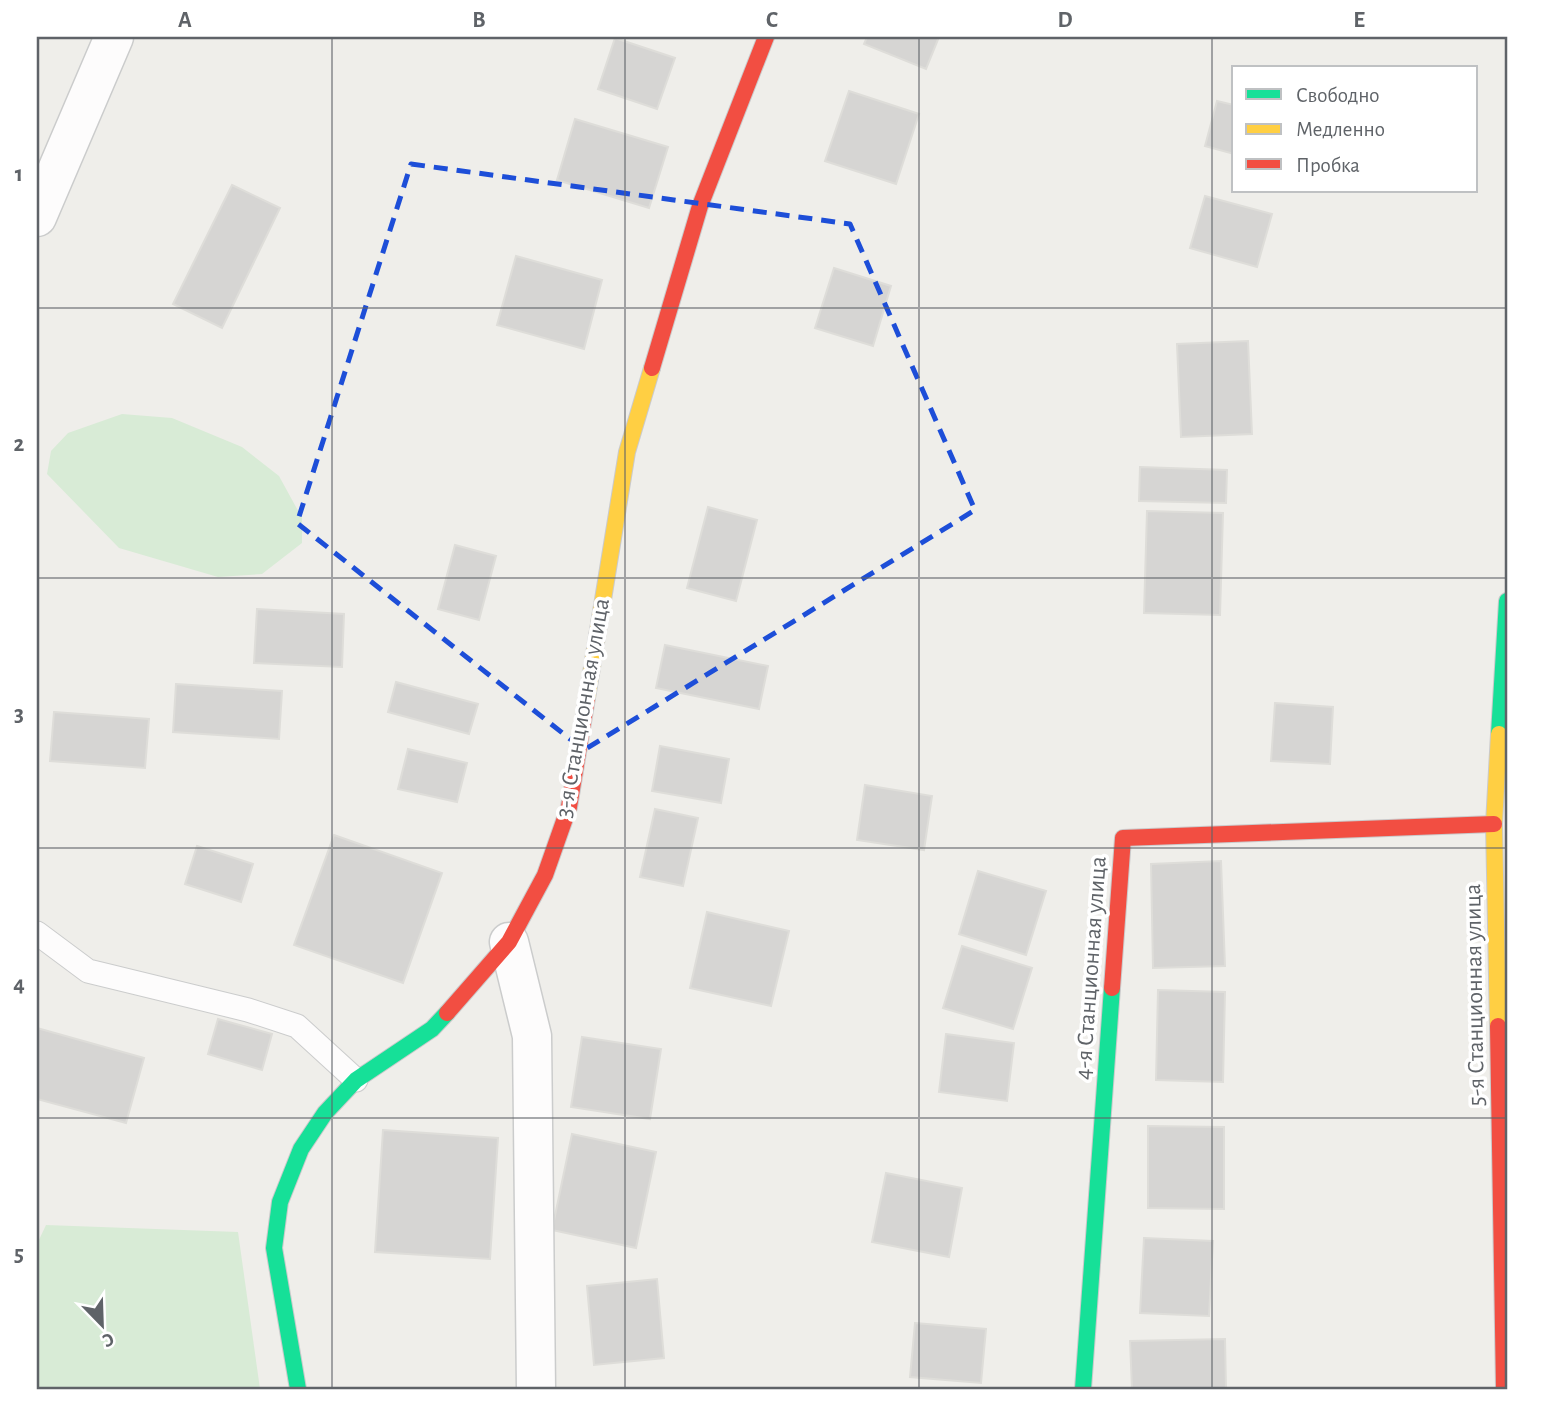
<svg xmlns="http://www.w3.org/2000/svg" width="1544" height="1426" font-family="'Alegreya Sans',sans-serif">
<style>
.green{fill:#d8ebd6}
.building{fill:#d6d5d3;stroke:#deddd9;stroke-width:2}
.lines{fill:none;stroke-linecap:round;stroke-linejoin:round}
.lane-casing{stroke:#cbcccc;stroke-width:25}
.street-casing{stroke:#cbcccc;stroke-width:41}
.fast-casing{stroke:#cacacb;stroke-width:18}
.slow-casing{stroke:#cacacb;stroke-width:18}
.jam-casing{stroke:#cacacb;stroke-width:18}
.lane{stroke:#fdfcfc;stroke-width:23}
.street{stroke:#fdfcfc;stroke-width:38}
.fast{stroke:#16e098;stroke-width:16}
.slow{stroke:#ffcf43;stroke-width:16}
.jam{stroke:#f24e42;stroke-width:16}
.marked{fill:none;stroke:#1d4ed8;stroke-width:5;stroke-dasharray:14 9;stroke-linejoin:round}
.grid{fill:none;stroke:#5f6368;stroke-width:2;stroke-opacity:0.55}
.labels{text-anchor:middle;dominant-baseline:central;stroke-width:7;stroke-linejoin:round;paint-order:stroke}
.street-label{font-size:24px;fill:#5f6368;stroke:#fff}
.neatline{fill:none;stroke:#5f6368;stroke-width:2.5}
.grid-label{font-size:23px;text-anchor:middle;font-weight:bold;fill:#5f6368}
</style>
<rect width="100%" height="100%" fill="#efeeea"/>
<path class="green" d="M 122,414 L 172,418 L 242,447 L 279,476 L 302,518 L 302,543 L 262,574 L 218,577 L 119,548 L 47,474 L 51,451 L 68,433 Z
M 46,1225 L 238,1232 L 260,1389 L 37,1389 L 37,1244 Z"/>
<path class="building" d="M 867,37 L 939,37 L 926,69 L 864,44 Z
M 615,38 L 675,58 L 657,109 L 598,89 Z
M 849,91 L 919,114 L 896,184 L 825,161 Z
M 1217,101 L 1234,105 L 1234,154 L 1205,146 Z
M 575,119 L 668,147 L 649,208 L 557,180 Z
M 232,185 L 280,208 L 222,328 L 173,304 Z
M 1205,196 L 1272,214 L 1257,267 L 1190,248 Z
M 516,256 L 602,280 L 584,349 L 497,325 Z
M 834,268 L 891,286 L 873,346 L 815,328 Z
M 1248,341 L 1252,434 L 1181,437 L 1177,344 Z
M 1140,467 L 1227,470 L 1226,503 L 1139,501 Z
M 708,507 L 757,520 L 736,601 L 687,588 Z
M 1147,511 L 1223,513 L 1220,615 L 1144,613 Z
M 455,545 L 496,556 L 479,620 L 438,609 Z
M 257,609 L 344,614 L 342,667 L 254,663 Z
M 665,645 L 768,666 L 759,709 L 656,688 Z
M 396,682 L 478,704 L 469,734 L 388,712 Z
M 176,684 L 282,691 L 279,739 L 173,732 Z
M 1275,703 L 1333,707 L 1330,764 L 1271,761 Z
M 54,712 L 149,719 L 145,768 L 50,761 Z
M 660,746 L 729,759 L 721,803 L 652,791 Z
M 408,749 L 467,763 L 457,802 L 398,789 Z
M 865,785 L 932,796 L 924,850 L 857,840 Z
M 655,809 L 698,818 L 683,886 L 640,877 Z
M 334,835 L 442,873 L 403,983 L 294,945 Z
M 197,846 L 253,864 L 241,902 L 185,884 Z
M 1221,861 L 1225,966 L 1153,968 L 1151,864 Z
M 978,871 L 1046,891 L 1026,955 L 959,934 Z
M 707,912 L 789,931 L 771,1006 L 690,988 Z
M 962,946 L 1032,968 L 1013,1029 L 943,1008 Z
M 1158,990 L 1225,992 L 1223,1082 L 1156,1080 Z
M 218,1019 L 272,1034 L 262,1070 L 208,1054 Z
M 37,1028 L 144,1058 L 126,1123 L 37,1099 Z
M 946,1034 L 1014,1043 L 1007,1101 L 939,1092 Z
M 582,1037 L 661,1049 L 650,1119 L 571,1107 Z
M 1148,1126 L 1224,1127 L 1224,1209 L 1148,1208 Z
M 383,1130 L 498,1138 L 490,1259 L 375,1252 Z
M 572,1134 L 656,1152 L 636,1248 L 552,1230 Z
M 886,1173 L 962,1188 L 949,1257 L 872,1242 Z
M 1144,1238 L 1213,1241 L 1209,1316 L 1140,1313 Z
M 657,1279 L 664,1358 L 594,1365 L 587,1286 Z
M 915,1323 L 986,1329 L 981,1383 L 910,1377 Z
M 1225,1339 L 1226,1389 L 1132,1389 L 1130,1341 Z"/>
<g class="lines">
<defs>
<path id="lane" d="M 37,933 L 88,971 L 248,1010 L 297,1026 L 356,1080"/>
<path id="street" d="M 37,217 L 114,37
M 509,942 L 532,1036 L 536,1389"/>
<path id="fast" d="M 1499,734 L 1507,601
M 298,1389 L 274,1248 L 280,1202 L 301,1149 L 325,1113 L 356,1080 L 432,1029 L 447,1013
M 1083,1389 L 1112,988"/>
<path id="slow" d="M 587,698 L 627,452 L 652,368
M 1498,1026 L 1494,824 L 1499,734"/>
<path id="jam" d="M 652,368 L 700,206 L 766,37
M 1112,988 L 1123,838 L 1494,824
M 447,1013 L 509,942 L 545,875 L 569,807 L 587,698
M 1498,1026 L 1504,1389"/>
</defs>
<use href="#lane" class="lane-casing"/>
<use href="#street" class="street-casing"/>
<use href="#fast" class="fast-casing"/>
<use href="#slow" class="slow-casing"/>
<use href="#jam" class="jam-casing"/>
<use href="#lane" class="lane"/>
<use href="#street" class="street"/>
<use href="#fast" class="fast"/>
<use href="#slow" class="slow"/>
<use href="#jam" class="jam"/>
</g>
<path class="marked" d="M 411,164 L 850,224 L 975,510 L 584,750 L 297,523 Z"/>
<path class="grid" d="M 332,37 L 332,1389M 625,37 L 625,1389M 919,37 L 919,1389M 1212,37 L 1212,1389M 37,308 L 1507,308M 37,578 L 1507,578M 37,848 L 1507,848M 37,1118 L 1507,1118"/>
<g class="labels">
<g class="street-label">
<text transform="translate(583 708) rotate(-80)">3-я Станционная улица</text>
<text transform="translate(1091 968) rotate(-86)">4-я Станционная улица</text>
<text transform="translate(1475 995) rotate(-91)">5-я Станционная улица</text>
</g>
</g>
<rect width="1544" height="1426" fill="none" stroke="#ffffff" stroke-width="77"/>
<rect x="1232" y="66" width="245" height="126" fill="#ffffff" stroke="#bfc1c3" stroke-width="2"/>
<rect x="1246" y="89" width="35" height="10" fill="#16e098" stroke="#bfc1c3" stroke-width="2"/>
<text x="1296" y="102" font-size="21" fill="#5f6368">Свободно</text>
<rect x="1246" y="124" width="35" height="10" fill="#ffcf43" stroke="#bfc1c3" stroke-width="2"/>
<text x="1296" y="136" font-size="21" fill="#5f6368">Медленно</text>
<rect x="1246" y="159" width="35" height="10" fill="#f24e42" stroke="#bfc1c3" stroke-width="2"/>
<text x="1296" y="172" font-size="21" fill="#5f6368">Пробка</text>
<g transform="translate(102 1325) rotate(157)" stroke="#ffffff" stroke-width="5" paint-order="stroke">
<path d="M0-5L12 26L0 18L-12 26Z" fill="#5f6368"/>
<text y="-10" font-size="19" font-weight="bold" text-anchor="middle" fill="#5f6368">С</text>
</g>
<rect x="38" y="38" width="1468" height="1350" class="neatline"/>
<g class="grid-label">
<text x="185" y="27">A</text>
<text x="479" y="27">B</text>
<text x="772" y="27">C</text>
<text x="1065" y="27">D</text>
<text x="1359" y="27">E</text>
<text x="19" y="181">1</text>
<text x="19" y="451">2</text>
<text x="19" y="721">3</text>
<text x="19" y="991">4</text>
<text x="19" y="1261">5</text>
</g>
</svg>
